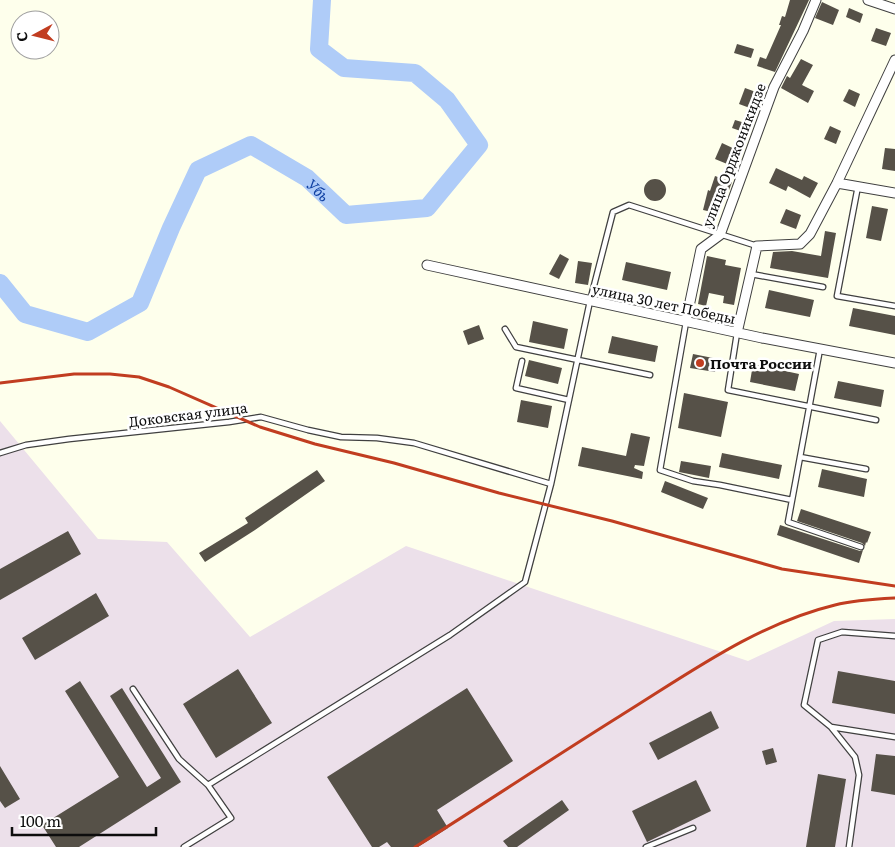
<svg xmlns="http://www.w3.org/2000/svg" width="895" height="847" font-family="Literata,serif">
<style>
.industrial{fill:#ece0ea}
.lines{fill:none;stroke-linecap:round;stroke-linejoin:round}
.river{stroke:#afccf8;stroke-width:18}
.building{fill:#565148}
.lane-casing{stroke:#404040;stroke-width:7}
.street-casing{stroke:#404040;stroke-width:11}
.lane{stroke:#fff;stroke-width:4.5}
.street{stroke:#fff;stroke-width:9}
.rail{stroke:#c13d20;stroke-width:3}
.poi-dot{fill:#c13d20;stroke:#fff;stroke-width:2}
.labels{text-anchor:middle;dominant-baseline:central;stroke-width:5;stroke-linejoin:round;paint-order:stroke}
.street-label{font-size:14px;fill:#0d0d0d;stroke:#fff}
.poi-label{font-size:14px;font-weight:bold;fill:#0d0d0d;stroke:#fff;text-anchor:start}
.water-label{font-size:15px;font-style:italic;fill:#1142a3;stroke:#fff}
</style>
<rect width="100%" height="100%" fill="#feffec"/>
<path class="industrial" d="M 0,421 L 98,539 L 167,542 L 250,637 L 406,546 L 748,661 L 834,621 L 895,619 L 895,847 L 0,847 Z"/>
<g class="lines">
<path class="river" id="s1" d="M 0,283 L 25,314 L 88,332 L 140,303 L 171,228 L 198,170 L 251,145 L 307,178 L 346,215 L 427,208 L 479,145 L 447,100 L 415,73 L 344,68 L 319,49 L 322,0"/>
</g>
<path class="building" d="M 790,0 L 809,0 L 775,72 L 757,66 L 760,57 L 766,59 L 781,25 L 779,25 L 782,16 L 785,17 Z
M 822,2 L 839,10 L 833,25 L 815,18 Z
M 849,8 L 863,14 L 860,23 L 846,17 Z
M 876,28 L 891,33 L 886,46 L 871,41 Z
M 737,44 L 754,49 L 751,58 L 734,53 Z
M 801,59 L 813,65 L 802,85 L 814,91 L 808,103 L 781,88 L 787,76 L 790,78 Z
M 745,88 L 764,95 L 758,111 L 739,104 Z
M 849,89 L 860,94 L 855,107 L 843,101 Z
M 735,120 L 752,125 L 749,134 L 732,128 Z
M 830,126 L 841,131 L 836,144 L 824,139 Z
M 722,143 L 739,151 L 732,166 L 715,159 Z
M 885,148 L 895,149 L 895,171 L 882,169 Z
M 776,168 L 802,180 L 804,176 L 818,183 L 810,198 L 788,186 L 786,191 L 769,183 Z
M 715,176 L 732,182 L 729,190 L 722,188 L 716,213 L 703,210 L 708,190 L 710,191 Z
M644 190a11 11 0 1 1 22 0a11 11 0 1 1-22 0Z
M 872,206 L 888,209 L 881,241 L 866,238 Z
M 786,209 L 801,215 L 796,229 L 780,223 Z
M 825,231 L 836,233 L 828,278 L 770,268 L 773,252 L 792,251 L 821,256 Z
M 560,254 L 569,259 L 559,279 L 549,274 Z
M 707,256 L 726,260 L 725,265 L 741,268 L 734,305 L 723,303 L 724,296 L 709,293 L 706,306 L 698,304 Z
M 578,261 L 592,263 L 588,285 L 575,283 Z
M 626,262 L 671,272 L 667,290 L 622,280 Z
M 769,290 L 814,300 L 810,317 L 765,308 Z
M 853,308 L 895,316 L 895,335 L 849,326 Z
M 533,321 L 568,329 L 564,349 L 529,342 Z
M 479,325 L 484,339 L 468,345 L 463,331 Z
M 612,336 L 658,346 L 655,362 L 608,353 Z
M 693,354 L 718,359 L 715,372 L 690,368 Z
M 529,360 L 562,368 L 558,384 L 525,376 Z
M 753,364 L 799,374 L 795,391 L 750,382 Z
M 838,381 L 884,390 L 881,407 L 834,398 Z
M 684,393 L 728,402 L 721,437 L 678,428 Z
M 521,400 L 552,406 L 548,428 L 517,422 Z
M 631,433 L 650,437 L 644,466 L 635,465 L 634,468 L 643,472 L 642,479 L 578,466 L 582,447 L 626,456 Z
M 722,453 L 782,465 L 779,479 L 719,467 Z
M 681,461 L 711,466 L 709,478 L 679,472 Z
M 822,469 L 867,479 L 864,497 L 818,487 Z
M 317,470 L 325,481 L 255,530 L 205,562 L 199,553 L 248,523 L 245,518 Z
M 665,481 L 708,498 L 703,509 L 661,492 Z
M 801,509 L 871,532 L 867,543 L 866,542 L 865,546 L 862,543 L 797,521 Z
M 780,525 L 860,551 L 863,550 L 859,563 L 777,535 Z
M 68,531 L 81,554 L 0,600 L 0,569 Z
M 96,593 L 109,616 L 35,660 L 22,638 Z
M 238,669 L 272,723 L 216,758 L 183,704 Z
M 838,671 L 895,681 L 895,714 L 832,703 Z
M 80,681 L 147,787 L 161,778 L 110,696 L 122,688 L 181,782 L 79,847 L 56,847 L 42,825 L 119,777 L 65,691 Z
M 467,688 L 513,761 L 437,810 L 448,828 L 418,847 L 391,847 L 387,842 L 379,847 L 372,847 L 327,777 Z
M 711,711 L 719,728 L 658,760 L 649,743 Z
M 773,748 L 777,762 L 766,765 L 762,751 Z
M 876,754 L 895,756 L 895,795 L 871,791 Z
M 0,766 L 20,799 L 5,808 L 0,801 Z
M 818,774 L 846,779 L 835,847 L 806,847 Z
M 696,780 L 711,811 L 647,842 L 632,811 Z
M 562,800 L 569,810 L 517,847 L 508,847 L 503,841 Z"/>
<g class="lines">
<defs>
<path id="lane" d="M 858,186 L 837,296 L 895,306
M 751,274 L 823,287
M 686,322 L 660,470 L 693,481 L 720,485 L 792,500
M 505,329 L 516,347 L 650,375
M 737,333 L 728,390 L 876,420
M 820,349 L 788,522 L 861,547
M 522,361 L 516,388 L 569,400
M 0,453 L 26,445 L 69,439 L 229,422 L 261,417 L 308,430 L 341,437 L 377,438 L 414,443 L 551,484
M 800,457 L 866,469
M 133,689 L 179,759 L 208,785 L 231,818 L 184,847
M 831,727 L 895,737
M 208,785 L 450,635 L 525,582 L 551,484 L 590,301 L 613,212 L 629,205 L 757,246
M 646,847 L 693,828
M 849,847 L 859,775 L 855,757 L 831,727 L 804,705 L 818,640 L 842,632 L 895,636"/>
<path id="street" d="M 868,0 L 895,9
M 837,183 L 895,193
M 427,265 L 762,338 L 895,363
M 686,321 L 701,249 L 720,235 L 774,87 L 803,31 L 816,0
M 737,333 L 757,246 L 800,244 L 810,234 L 837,183 L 895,60"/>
</defs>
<use href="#lane" class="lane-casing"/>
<use href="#street" class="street-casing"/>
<use href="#lane" class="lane"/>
<use href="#street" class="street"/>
<path class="rail" d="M 0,383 L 74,374 L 110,374 L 139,377 L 169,387 L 260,427 L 315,444 L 394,463 L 499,493 L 612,521 L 782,569 L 895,586
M 415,847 C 484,804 551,759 620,716 C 688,674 756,624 835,605 C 854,600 875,599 895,598"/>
</g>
<circle class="poi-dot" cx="700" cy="363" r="5"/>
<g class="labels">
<g class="street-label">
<text transform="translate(733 155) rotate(-69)">улица Орджоникидзе</text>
<text transform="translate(664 303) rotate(12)">улица 30 лет Победы</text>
<text transform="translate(188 414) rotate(-7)">Доковская улица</text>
</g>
<g class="poi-label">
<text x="710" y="363">Почта России</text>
</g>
<g class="water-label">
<text stroke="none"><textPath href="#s1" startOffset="450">Убь</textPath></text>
</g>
</g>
<g transform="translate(35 35) rotate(263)"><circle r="24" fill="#ffffff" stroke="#9e9e9e"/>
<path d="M0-4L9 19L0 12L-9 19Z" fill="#c13d20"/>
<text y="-8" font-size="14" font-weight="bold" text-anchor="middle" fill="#0d0d0d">С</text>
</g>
<path d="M12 827v8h144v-8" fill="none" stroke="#0d0d0d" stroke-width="2.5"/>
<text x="20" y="827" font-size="15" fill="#0d0d0d" stroke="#ffffff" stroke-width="4" paint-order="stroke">100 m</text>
</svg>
